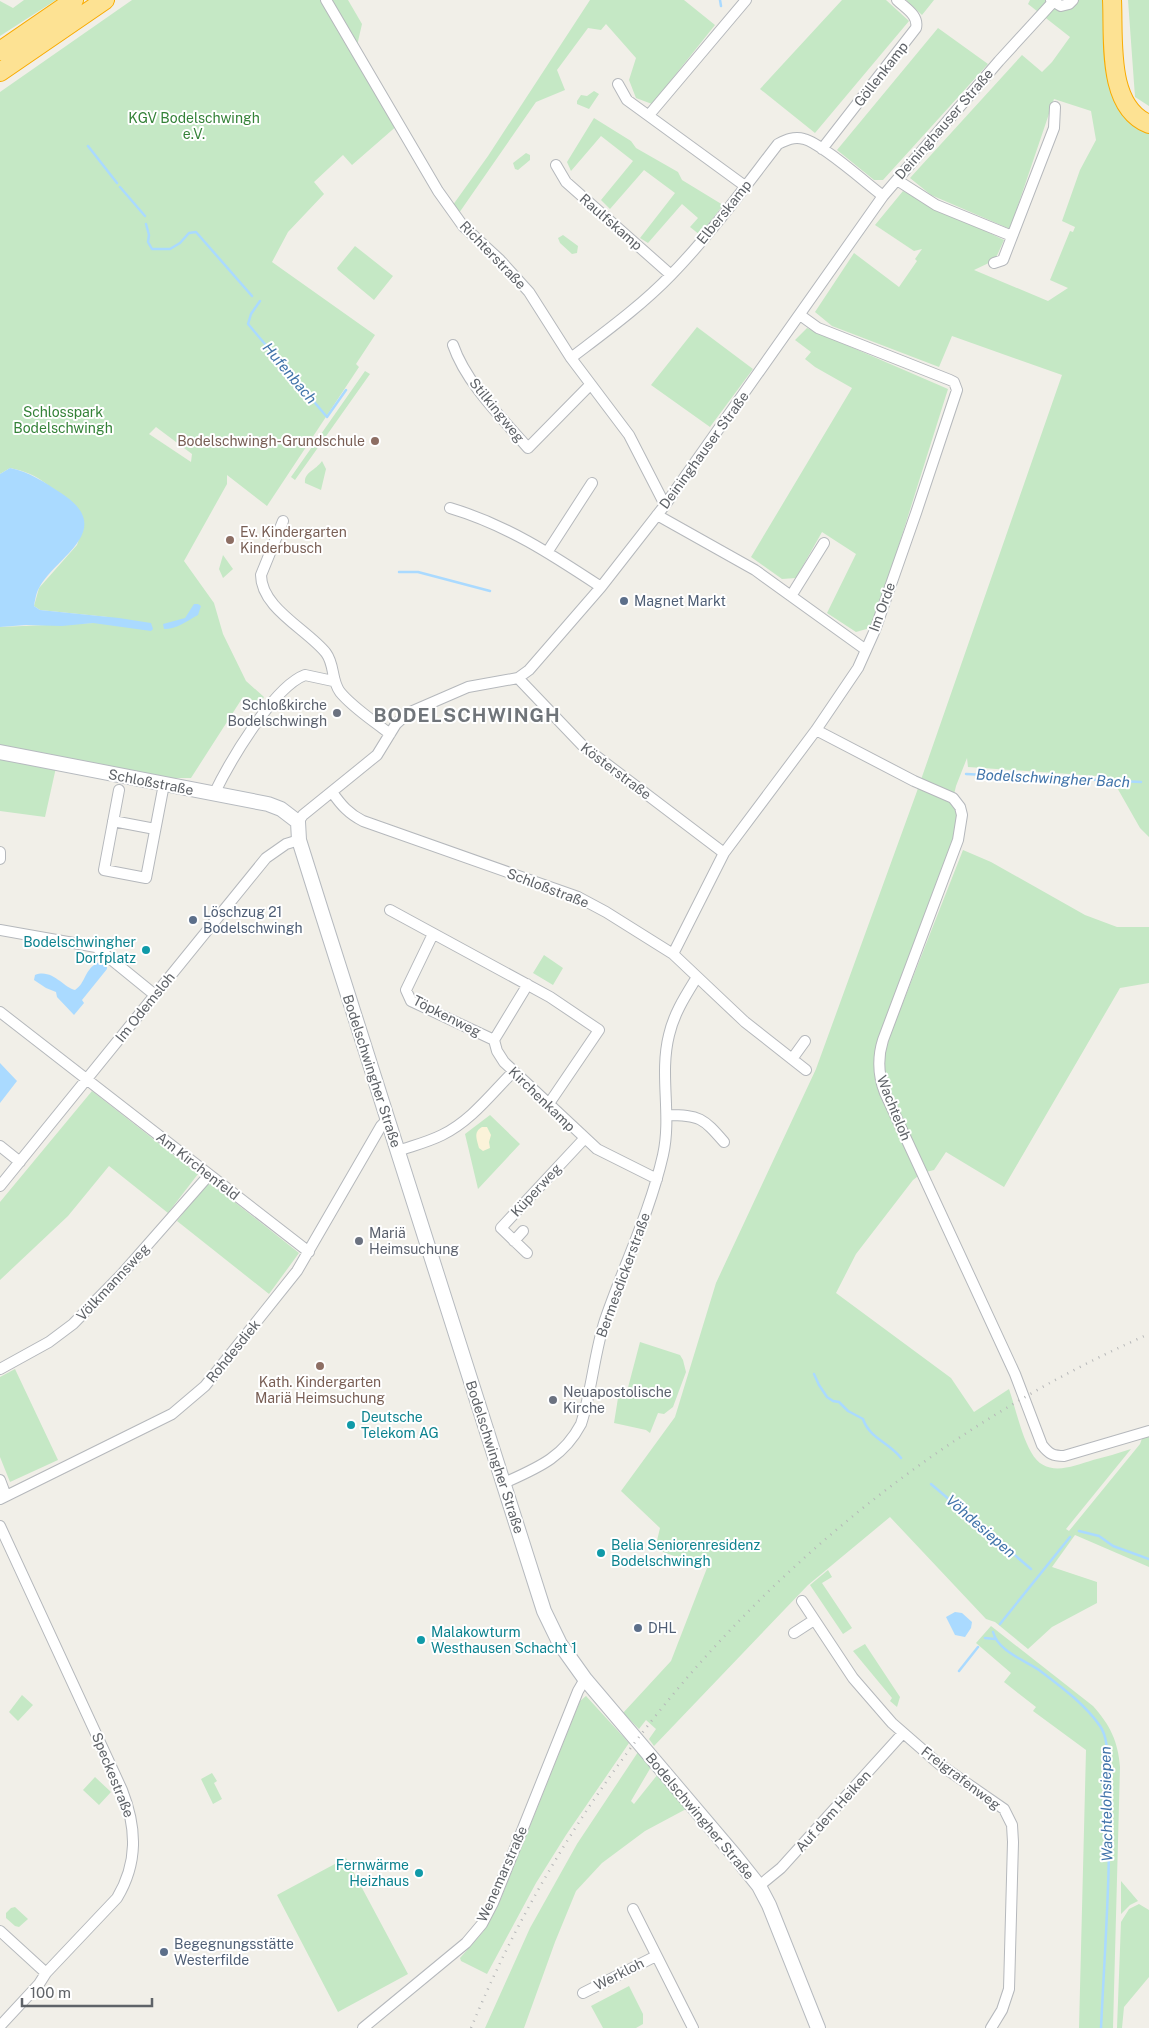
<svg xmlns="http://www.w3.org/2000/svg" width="1149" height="2028" font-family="'Public Sans',sans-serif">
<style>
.green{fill:#c5e8c5;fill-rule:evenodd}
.sand{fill:#fbf3d9}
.water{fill:#aadaff}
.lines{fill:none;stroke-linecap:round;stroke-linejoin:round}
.stream{stroke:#aadaff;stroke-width:2.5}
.street-casing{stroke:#b5b8bc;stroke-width:12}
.secondary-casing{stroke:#b6babf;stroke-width:16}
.highway-casing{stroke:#f9ab00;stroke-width:20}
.street{stroke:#fff;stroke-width:10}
.secondary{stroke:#fff;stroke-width:14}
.highway{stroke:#fde293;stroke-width:18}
.rail{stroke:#b6b7b8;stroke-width:2.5;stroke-dasharray:1 6;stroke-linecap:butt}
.education-dot{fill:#8d6e63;stroke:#fff;stroke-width:2}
.service-dot{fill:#5c6f8a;stroke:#fff;stroke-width:2}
.worship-dot{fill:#6b7280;stroke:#fff;stroke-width:2}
.culture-dot{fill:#0f9aa8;stroke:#fff;stroke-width:2}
.labels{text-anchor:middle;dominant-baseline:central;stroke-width:4;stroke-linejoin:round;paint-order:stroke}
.street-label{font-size:14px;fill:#5f6368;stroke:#fff}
.park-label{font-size:14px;fill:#348238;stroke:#fff}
.education-label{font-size:14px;fill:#785e54;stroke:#fff;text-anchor:end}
.service-label{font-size:14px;fill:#4e5e75;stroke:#fff;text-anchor:start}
.worship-label{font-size:14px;fill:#5b616d;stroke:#fff;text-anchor:start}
.culture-label{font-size:14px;fill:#0d838f;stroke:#fff;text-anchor:start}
.water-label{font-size:15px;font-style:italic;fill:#4174aa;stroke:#fff}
.district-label{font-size:19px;font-weight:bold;letter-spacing:1px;fill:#70757a;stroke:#fff}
</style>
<rect width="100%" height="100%" fill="#f1efe8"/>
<path class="green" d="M 24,0 L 56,0 L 0,36 L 0,1 L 13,8 Z
M 132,0 L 348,0 L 362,24 L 356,50 L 399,124 L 352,165 L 343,155 L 314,182 L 324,194 L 288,232 L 272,262 L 375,335 L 356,364 L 359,367 L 267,506 L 227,475 L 227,484 L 184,561 L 214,603 L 223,634 L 246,681 L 264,697 L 260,703 L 243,697 L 191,778 L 156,778 L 57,763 L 45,817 L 0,811 L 0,627 L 93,623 L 108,617 L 40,610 L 34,606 L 39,588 L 77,545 L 83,527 C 61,498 48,475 10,468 L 0,474 L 0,92 ZM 156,427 L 192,454 L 191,462 L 149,434 Z
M 590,0 L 684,0 L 715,25 L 652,104 L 636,98 L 629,80 L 636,58 L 606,24 L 601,30 L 588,28 L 557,70 L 565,90 L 536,102 L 459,213 L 450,209 L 488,156 Z
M 842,0 L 886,0 L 909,21 L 815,133 L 760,89 Z
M 906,0 L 934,0 L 922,15 Z
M 1030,0 L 1107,0 L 1118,102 L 1149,131 L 1149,837 L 1140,828 L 1111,777 L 968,767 L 967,758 L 956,786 L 952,803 L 956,812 L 958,821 L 953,839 L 893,1001 L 902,1005 L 963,850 L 991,862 L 1085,915 L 1117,927 L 1149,927 L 1149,983 L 1120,988 L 1004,1187 L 946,1152 L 934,1170 L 922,1173 L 913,1180 L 856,1254 L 836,1293 L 951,1378 L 974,1412 L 1009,1389 C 1016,1410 1021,1434 1031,1452 C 1045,1478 1071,1467 1093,1460 C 1106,1457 1118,1453 1131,1449 L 1066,1529 L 1069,1531 L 1140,1444 L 1144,1433 L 1149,1431 L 1149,1567 L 1075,1535 L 1052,1567 L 1097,1582 L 1097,1603 L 1052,1627 L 1028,1649 L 995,1622 L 986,1619 L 890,1517 L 808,1585 L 654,1746 L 649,1739 L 656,1729 L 646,1720 L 639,1729 L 623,1713 L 671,1661 L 707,1568 L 655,1549 L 660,1528 L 621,1491 L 675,1417 L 716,1283 L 816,1069 L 916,794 L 1062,375 L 952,336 L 939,367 L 832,326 L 815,312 L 854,253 L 899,287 L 917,261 L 915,259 L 922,249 L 914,251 L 875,225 L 903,191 L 1004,240 L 995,260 L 974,270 L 1048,301 L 1068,288 L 1050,280 L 1070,231 L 1073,232 L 1075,227 L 1062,221 L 1080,170 L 1096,140 L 1091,111 L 1054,99 L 1010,229 L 931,195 L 910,178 L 1022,55 L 1042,72 L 1052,62 L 1070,37 L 1028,4 Z
M 1128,0 L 1149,0 L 1149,106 L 1135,97 Z
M 938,28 L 988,64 L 883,180 L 874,180 L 837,150 Z
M 594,91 L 599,94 L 589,109 L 577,104 L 577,101 L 581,95 L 587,96 Z
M 594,118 L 631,141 L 636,148 L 678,172 L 682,180 L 723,205 L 700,235 L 690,227 L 698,218 L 682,204 L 648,243 L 640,238 L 675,193 L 644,170 L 610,209 L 601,200 L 633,161 L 601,136 L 571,171 L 567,162 Z
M 526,153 L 530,155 L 530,160 L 518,170 L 515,169 L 513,163 Z
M 563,235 L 578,246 L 577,253 L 572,254 L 560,243 L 558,238 Z
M 355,246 L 393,276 L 374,300 L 338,270 L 337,268 Z
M 697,327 L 753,369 L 710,427 L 651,385 Z
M 807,328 L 948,389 L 892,567 L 870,628 L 856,632 L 827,613 L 856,554 L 822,532 L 796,578 L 782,579 L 751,557 L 852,388 L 815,367 L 805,359 L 811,352 L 795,340 Z
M 365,371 L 370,374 L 295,480 L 291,477 Z
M 322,461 L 326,469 L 321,490 L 305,483 C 304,472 315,471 322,461 Z
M 223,555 L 233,569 L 223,578 L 219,569 Z
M 544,955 L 563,968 L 553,985 L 533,973 Z
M 92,1091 L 198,1174 L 168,1213 L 109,1166 L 68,1216 L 0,1280 L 0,1202 Z
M 490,1115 L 520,1144 L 478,1189 L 465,1134 Z
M 212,1184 L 299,1253 L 269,1294 L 177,1221 L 205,1185 Z
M 640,1342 L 680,1355 L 683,1360 L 686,1372 L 673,1407 L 664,1414 L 658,1413 L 650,1433 L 646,1430 L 614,1423 L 618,1398 L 625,1399 Z
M 15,1369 L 58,1460 L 10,1482 L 0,1457 L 0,1377 Z
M 828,1570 L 832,1577 L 822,1583 L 852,1628 L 843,1634 L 810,1585 Z
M 991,1626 L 1093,1706 C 1110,1725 1118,1741 1120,1767 L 1113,2028 L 1079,2028 L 1086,1750 L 1033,1711 L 1036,1707 L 1004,1682 L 1011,1673 L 976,1643 Z
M 865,1644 L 900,1697 L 897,1707 L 890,1701 L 892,1698 L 853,1651 Z
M 22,1695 L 33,1705 L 18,1721 L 9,1712 Z
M 586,1696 L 629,1743 L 566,1835 L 536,1883 L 487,1974 L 461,1961 L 460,1958 L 483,1932 L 498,1906 L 580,1701 Z
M 638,1752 L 651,1767 L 631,1801 L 634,1804 L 658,1774 L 688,1808 L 645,1831 L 602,1863 L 576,1891 L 555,1942 L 524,2028 L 485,2028 L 530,1928 L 577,1844 Z
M 212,1773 L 217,1781 L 214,1783 L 222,1799 L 213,1804 L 201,1779 Z
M 95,1777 L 111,1792 L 99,1805 L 83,1790 Z
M 346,1858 L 408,1974 L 338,2012 L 277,1895 Z
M 1121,1881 L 1138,1901 L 1130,1905 L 1121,1914 Z
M 1139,1904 L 1149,1910 L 1149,1977 L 1124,2007 L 1122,2028 L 1117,2028 L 1121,1922 L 1129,1909 Z
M 15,1907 L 28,1919 L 19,1927 L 15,1926 L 6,1918 L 6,1913 L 11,1908 Z
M 629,1986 L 643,2014 L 643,2024 L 636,2028 L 603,2028 L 591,2006 Z"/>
<path class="sand" d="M 482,1127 L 487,1127 L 491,1135 L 489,1142 L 490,1148 L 483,1151 L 479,1148 C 477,1139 473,1132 482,1127 Z"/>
<path class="water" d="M 10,468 C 30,472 44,482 61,493 C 118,530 55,557 39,588 C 36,593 35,601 34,606 L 40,610 L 119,618 L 151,623 L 153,629 L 151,631 L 93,623 L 62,626 L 26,625 L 0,627 L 0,474 Z
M 194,604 L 198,604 L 201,606 L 198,615 C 187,621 177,629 164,629 L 163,624 L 185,618 Z
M 99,962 L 107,963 L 107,969 L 82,1000 L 84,1003 L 74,1015 L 57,997 L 56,992 L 46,988 L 34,980 L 35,975 C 52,968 64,988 75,990 C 86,983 84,969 99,962 Z
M 0,1063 L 17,1081 L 0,1103 Z
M 955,1612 L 962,1613 L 972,1622 L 971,1628 L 965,1637 L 955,1635 L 946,1617 Z"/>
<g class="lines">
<path class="stream" d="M 720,0 L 721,6
M 88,146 L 117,183
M 120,187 L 145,216
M 146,224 L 149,235 L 148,242 L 152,249 L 170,249 L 180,243 L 189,233 L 196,232 L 252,296
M 260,301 L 251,314 L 248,324 L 327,417 L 346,390
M 399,572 L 418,572 L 490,591
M 966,774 L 1141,782
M 814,1374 L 819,1385 L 827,1397 L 833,1401 L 839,1402 L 848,1411 L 863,1419 C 869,1438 890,1443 901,1458
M 931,1484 L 1031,1569
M 1079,1531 L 1099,1536 L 1113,1546 L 1149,1559
M 1000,1624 L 1070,1537
M 993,1632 C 998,1651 1024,1660 1039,1670 C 1060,1686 1085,1704 1100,1726 C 1109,1739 1107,1759 1108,1774 C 1112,1858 1105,1944 1101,2028
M 985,1638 L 995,1639
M 959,1671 L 978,1647"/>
<defs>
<path id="street" d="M 326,0 L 438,191 L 463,226 L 500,260 L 529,292 L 571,358 L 629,435 L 665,505
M 1051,0 L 1061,6 L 1069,4 L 1073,0
M 618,84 L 627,100 L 745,186
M 649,115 L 746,0
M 822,149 L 916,28 C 919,15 905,8 897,0
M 556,165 L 566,182 L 671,275
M 897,180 L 936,205 L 1012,236
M 994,263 L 1003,260 L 1054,128 L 1055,107
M 453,345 C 466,383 502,418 528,448 L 590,385
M 571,358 C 605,332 641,306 671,275 C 710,235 744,188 778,144 C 786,140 794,136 804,139 C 821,143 866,183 883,196
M 450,508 C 507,525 551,554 601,587
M 657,515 L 755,570 L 866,650
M 283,521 L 261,575 C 261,608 308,630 326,653 C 335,665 331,680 340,692 C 353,708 374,721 390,734
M 548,551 L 592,483
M 791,596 L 824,543
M 518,678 L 583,746 L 724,853
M 816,730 L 914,781 L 953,798 L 960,807 L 962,815 L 958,840 L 883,1040 C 877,1059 878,1075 885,1093 L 1015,1374 L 1042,1445 C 1049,1454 1053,1456 1064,1456 L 1149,1431
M 119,790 L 104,870 L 146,878 L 164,784
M 332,792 C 341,805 349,814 363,821 L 578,897 L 606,912 L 673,954 L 745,1022 L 792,1059
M 214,794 C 229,763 273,687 305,675 L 333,681
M 113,821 L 155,829
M 298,822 L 303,815 L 377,755 L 396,724 L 408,713 L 468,687 L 518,678 L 529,670 L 601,587 L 665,505 L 883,196 L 999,61 L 1053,2
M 0,852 L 0,859
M 390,910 L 550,997 L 599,1030 L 548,1105
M 0,930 L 96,947 L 155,995
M 433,934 L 406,990 L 411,1001 L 494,1040
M 673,954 L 724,853 L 816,730 L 858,668 L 875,630 L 916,513 L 957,390 L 954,382 L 950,380 L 818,328 L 800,315
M 527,984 L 525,989 L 494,1040 L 497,1051 L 504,1062 L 597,1149 L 657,1179
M 0,1012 L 309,1252
M 805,1041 L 792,1059 L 806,1070
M 667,1115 C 700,1115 703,1118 724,1142
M 0,1146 L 20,1162
M 398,1151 C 412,1146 428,1142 442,1135 C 471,1121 491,1094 513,1072
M 0,1186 L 266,858 L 286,844 L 299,840
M 514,1241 L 523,1231
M 527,1253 L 501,1228 L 584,1139
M 0,1369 L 49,1342 L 73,1324 L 121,1275 L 209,1175
M 0,1480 L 6,1496
M 504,1483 C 537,1468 563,1458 581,1424 C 592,1390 594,1354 605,1320 C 624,1265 650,1212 663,1155 C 672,1115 659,1075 669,1035 C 674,1013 686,995 697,977
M 0,1499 L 172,1414 L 205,1386 L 297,1271 L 381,1126 L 388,1119
M 0,1526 L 122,1790 C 137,1828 138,1863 117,1898 L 46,1973 L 39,1984 L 0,2026
M 802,1601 L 853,1678 L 892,1723 L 939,1764 L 1004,1809 L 1012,1825 L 1013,1842 L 1009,1989 L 1002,2010 L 991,2028
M 794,1633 L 814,1620
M 759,1886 L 781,1868 L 903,1733
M 633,1909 L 693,2028
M 0,1931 L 46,1973
M 583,1993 L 656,1956
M 363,2028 L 466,1943 L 482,1924 L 493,1903 L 578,1691 L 585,1679"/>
<path id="secondary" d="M 0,752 L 268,804 L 281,809 L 298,822 L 299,840 L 321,910 L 544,1611 L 560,1644 L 585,1679 L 736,1857 L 759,1886 L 769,1905 L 818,2028"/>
<path id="highway" d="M 1112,0 C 1114,38 1106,107 1149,124
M 0,51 L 74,0
M 0,72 L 105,0"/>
</defs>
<use href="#street" class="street-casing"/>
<use href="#secondary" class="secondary-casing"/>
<use href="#highway" class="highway-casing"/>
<use href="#street" class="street"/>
<use href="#secondary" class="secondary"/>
<use href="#highway" class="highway"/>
<path class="rail" d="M 471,2028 C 598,1721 845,1468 1149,1334"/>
</g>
<g class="education-dot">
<circle cx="375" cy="441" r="5"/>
<circle cx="230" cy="540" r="5"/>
<circle cx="320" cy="1366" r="5"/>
</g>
<g class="service-dot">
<circle cx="624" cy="601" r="5"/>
<circle cx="193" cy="920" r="5"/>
<circle cx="638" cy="1628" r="5"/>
<circle cx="164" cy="1952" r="5"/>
</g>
<g class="worship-dot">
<circle cx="337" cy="713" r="5"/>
<circle cx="359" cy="1241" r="5"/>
<circle cx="553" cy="1400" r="5"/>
</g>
<g class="culture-dot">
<circle cx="146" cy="950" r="5"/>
<circle cx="351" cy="1425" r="5"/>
<circle cx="601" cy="1553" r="5"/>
<circle cx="421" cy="1640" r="5"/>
<circle cx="419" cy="1873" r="5"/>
</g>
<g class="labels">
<g class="street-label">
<text transform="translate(881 74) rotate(-52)">Göllenkamp</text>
<text transform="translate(944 124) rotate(-49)">Deininghauser Straße</text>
<text transform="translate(724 212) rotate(-51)">Elberskamp</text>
<text transform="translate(611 222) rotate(41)">Raulfskamp</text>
<text transform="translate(493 255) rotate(46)">Richterstraße</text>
<text transform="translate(497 410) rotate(51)">Stilkingweg</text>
<text transform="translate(704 450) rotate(-54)">Deininghauser Straße</text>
<text transform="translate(882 607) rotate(-70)">Im Orde</text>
<text transform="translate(616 771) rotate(37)">Kösterstraße</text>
<text transform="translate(151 782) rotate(11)">Schloßstraße</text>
<text transform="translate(548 888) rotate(21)">Schloßstraße</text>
<text transform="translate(145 1007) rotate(-51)">Im Odemsloh</text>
<text transform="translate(447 1016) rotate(27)">Töpkenweg</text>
<text transform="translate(372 1071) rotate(72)">Bodelschwingher Straße</text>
<text transform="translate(542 1099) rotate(44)">Kirchenkamp</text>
<text transform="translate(894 1108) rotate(68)">Wachteloh</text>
<text transform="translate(198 1166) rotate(38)">Am Kirchenfeld</text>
<text transform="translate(536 1190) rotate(-47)">Küperweg</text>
<text transform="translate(623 1275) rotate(-70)">Bermesdickerstraße</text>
<text transform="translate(113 1282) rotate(-47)">Völkmannsweg</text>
<text transform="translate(233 1351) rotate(-51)">Rohdesdiek</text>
<text transform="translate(495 1457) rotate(72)">Bodelschwingher Straße</text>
<text transform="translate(113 1775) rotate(68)">Speckestraße</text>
<text transform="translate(961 1778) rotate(37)">Freigrafenweg</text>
<text transform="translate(833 1811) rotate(-48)">Auf dem Heiken</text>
<text transform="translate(700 1816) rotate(50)">Bodelschwingher Straße</text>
<text transform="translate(502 1874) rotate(-66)">Wenemarstraße</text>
<text transform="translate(619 1974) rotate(-27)">Werkloh</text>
</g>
<g class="park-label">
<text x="194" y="118">KGV Bodelschwingh<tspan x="194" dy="16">e.V.</tspan></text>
<text x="63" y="412">Schlosspark<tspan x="63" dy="16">Bodelschwingh</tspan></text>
</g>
<g class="education-label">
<text x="365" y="441">Bodelschwingh-Grundschule</text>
<text x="240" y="532" text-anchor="start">Ev. Kindergarten<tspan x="240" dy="16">Kinderbusch</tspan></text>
<text x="320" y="1382" text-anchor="middle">Kath. Kindergarten<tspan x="320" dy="16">Mariä Heimsuchung</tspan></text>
</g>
<g class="service-label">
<text x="634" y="601">Magnet Markt</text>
<text x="203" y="912">Löschzug 21<tspan x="203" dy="16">Bodelschwingh</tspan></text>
<text x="648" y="1628">DHL</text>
<text x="174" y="1944">Begegnungsstätte<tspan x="174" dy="16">Westerfilde</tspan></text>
</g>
<g class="worship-label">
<text x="327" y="705" text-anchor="end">Schloßkirche<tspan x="327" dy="16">Bodelschwingh</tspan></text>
<text x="369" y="1233">Mariä<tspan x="369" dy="16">Heimsuchung</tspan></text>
<text x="563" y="1392">Neuapostolische<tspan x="563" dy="16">Kirche</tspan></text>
</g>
<g class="culture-label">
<text x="136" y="942" text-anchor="end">Bodelschwingher<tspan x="136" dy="16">Dorfplatz</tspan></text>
<text x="361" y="1417">Deutsche<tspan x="361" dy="16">Telekom AG</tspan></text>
<text x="611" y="1545">Belia Seniorenresidenz<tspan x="611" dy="16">Bodelschwingh</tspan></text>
<text x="431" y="1632">Malakowturm<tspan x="431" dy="16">Westhausen Schacht 1</tspan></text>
<text x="409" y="1865" text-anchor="end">Fernwärme<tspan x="409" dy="16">Heizhaus</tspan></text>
</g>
<g class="water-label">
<text transform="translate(290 373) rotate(50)">Hufenbach</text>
<text transform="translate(1053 778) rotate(3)">Bodelschwingher Bach</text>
<text transform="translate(981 1526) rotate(41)">Vöhdesiepen</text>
<text transform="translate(1106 1804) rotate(-91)">Wachtelohsiepen</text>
</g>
<g class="district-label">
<text x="467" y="715">BODELSCHWINGH</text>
</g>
</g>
<path d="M22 1998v8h130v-8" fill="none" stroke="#5f6368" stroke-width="2.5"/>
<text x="30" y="1998" font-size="15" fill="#5f6368" stroke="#ffffff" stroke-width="4" paint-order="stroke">100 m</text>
</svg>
